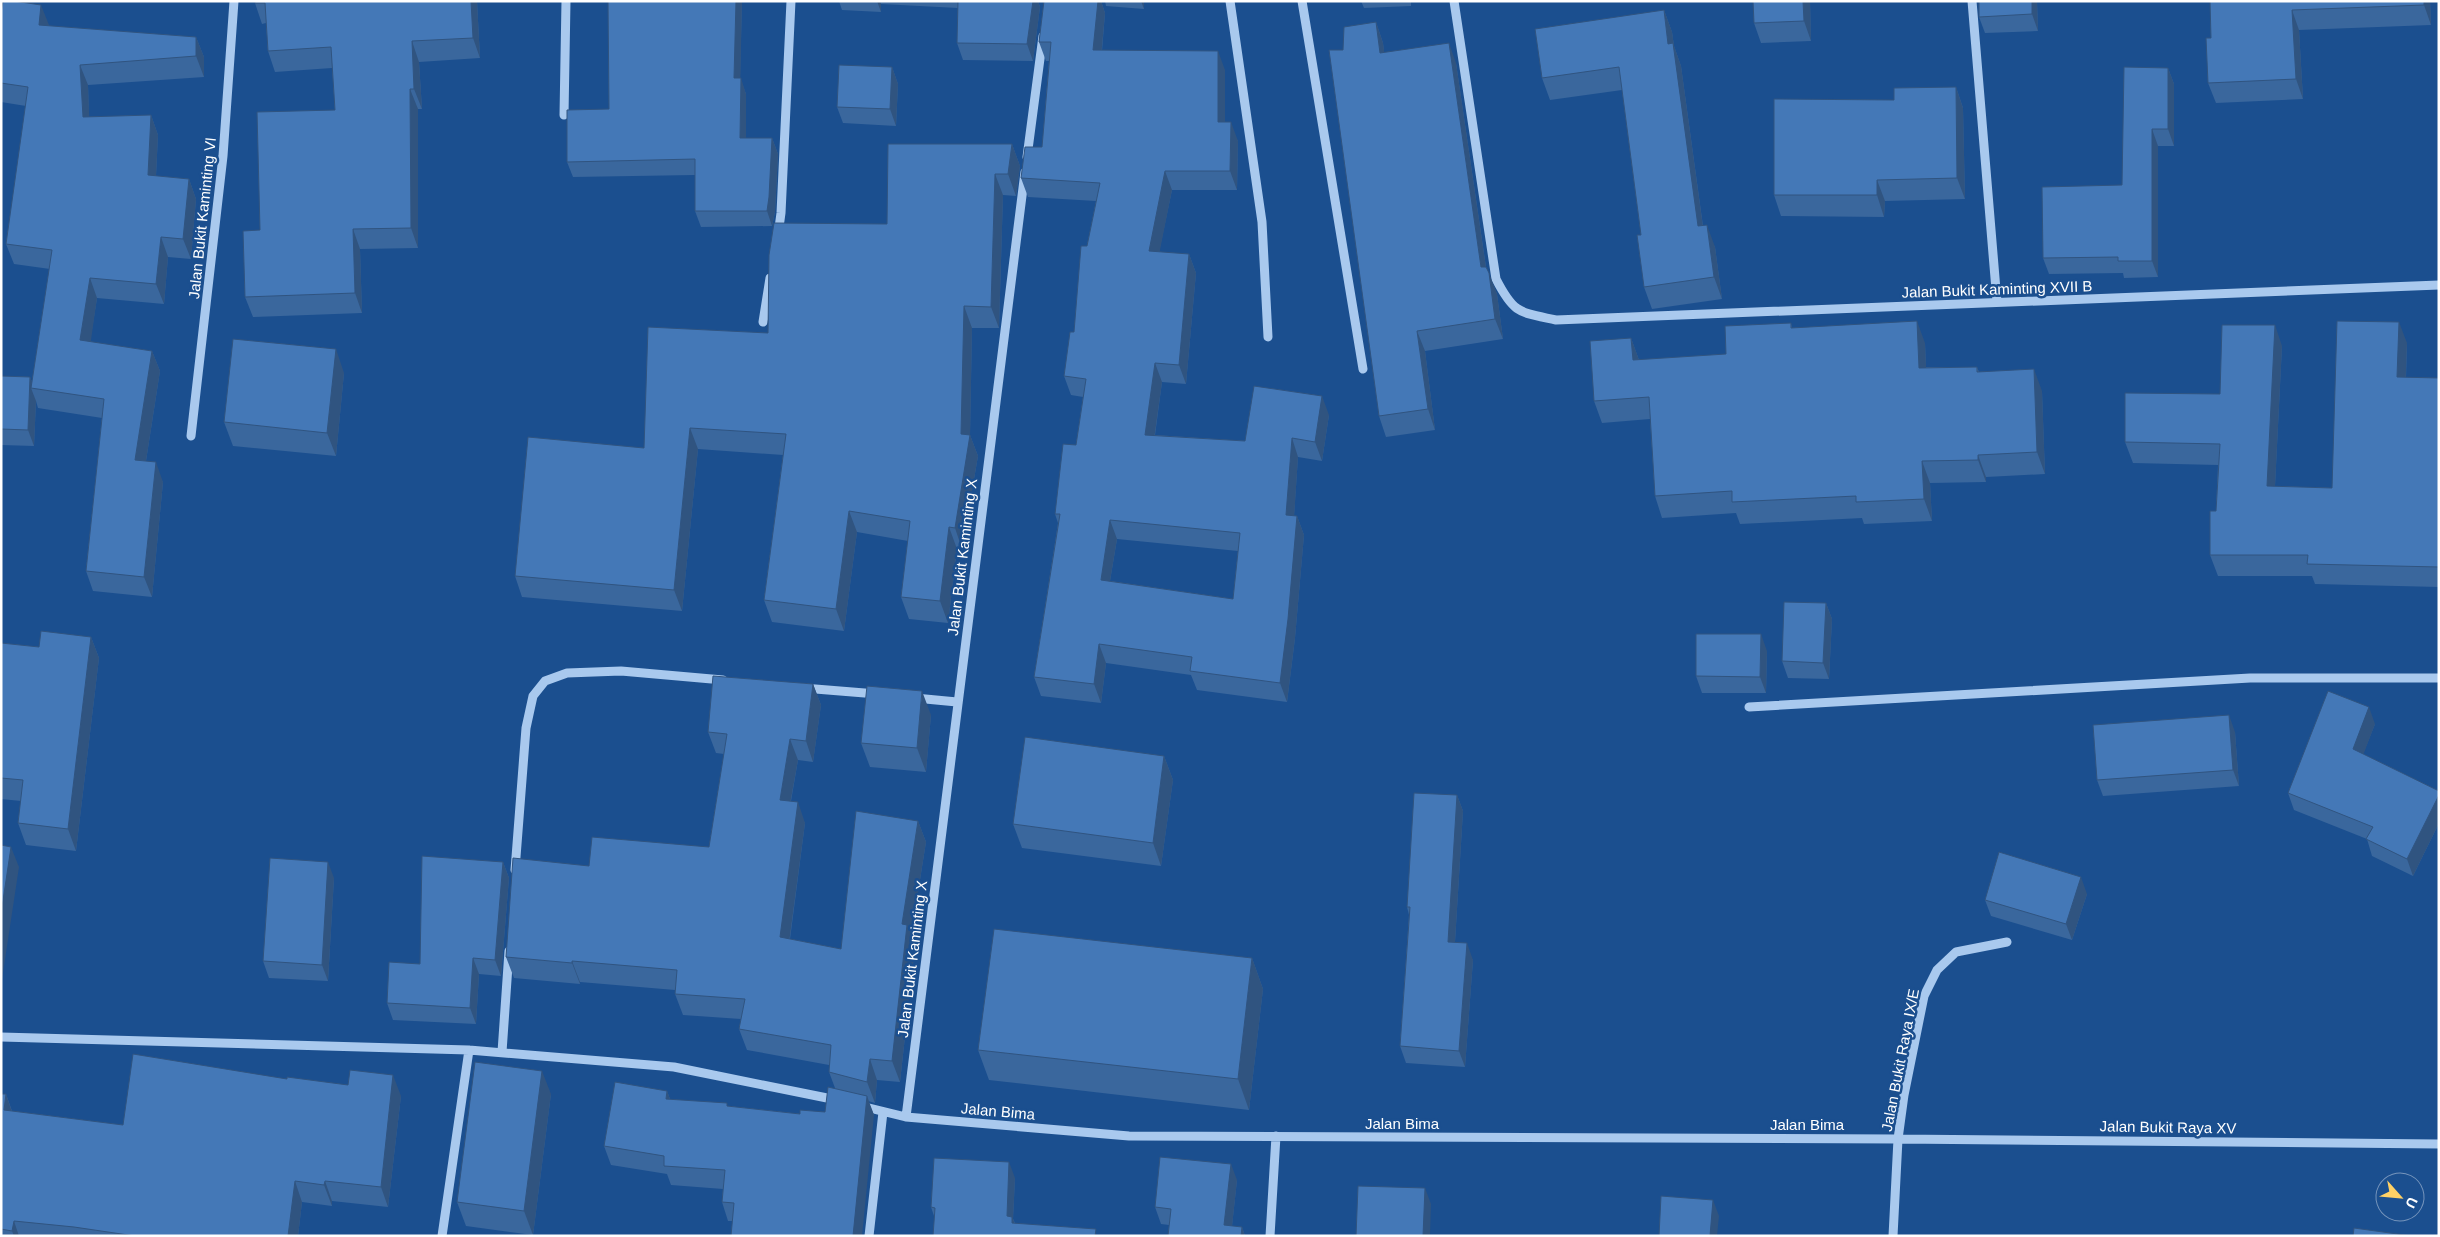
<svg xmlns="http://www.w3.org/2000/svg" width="2440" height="1237" font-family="Helvetica,sans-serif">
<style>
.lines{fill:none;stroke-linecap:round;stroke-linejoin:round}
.minor{stroke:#a9c9ee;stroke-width:9}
.wall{fill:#3a679d;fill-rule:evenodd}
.shaded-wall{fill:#305480}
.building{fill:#4478b7;stroke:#305480;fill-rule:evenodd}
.labels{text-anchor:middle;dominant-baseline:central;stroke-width:5;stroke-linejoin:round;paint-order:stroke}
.street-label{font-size:15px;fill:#fff;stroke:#1b4f8f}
</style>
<rect width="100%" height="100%" fill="#1b4f8f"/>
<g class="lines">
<path class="minor" d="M 1230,1 L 1262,222 L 1268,337
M 1302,1 L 1363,369
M 1454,1 L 1496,279 C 1514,314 1519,312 1556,320 L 2439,285
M 1972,1 L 1997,302
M 564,115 L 566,1
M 1027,157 L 1043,36
M 778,235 L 781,213 L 791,1
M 763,322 L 770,278
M 191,436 L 223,156 L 234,1
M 803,688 L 877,694
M 915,698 L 957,702
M 1749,707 L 2250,678 L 2439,678
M 515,870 L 526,728 L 533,696 L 545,681 L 567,673 L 621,671 L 723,680
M 1,1037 L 469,1050 L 674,1067 L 837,1100
M 502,1052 L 509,951
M 861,1106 L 906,1117 L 1129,1136 L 1898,1139 L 2439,1144
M 906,1117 L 1025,172
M 442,1236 L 469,1050
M 869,1236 L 883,1112
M 1270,1236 L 1276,1136
M 1893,1236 L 1898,1139 L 1904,1095 L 1924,996 L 1937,970 L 1956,952 L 2007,942"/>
</g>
<path class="wall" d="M 477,1 L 480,58 L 419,62 L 422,109 L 418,109 L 418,248 L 360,249 L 362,313 L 253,317 L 245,297 L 260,230 L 335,110 L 332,68 L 275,72 L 268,51 L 266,23 L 262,24 L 255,3 Z
M 608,1 L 742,1 L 740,78 L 746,94 L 746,138 L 772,138 L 778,154 L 775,212 L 772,226 L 701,227 L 695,211 L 695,175 L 573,177 L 567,162 L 609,109 Z
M 839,1 L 1038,1 L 1040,7 L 1033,61 L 963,60 L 957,43 L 958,8 L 881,4 L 881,12 L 842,10 Z
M 1044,1 L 1101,1 L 1105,13 L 1102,51 L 1225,70 L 1225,122 L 1238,141 L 1237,190 L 1172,190 L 1159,252 L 1189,254 L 1196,273 L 1186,384 L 1162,382 L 1155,435 L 1245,441 L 1329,415 L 1322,461 L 1298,457 L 1294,516 L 1297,516 L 1304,535 L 1295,638 L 1287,702 L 1197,690 L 1191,675 L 1106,663 L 1101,703 L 1041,696 L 1034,677 L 1058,523 L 1055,514 L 1076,445 L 1083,397 L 1071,395 L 1064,376 L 1074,332 L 1087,246 L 1096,201 L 1028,197 L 1021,178 L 1042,147 L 1049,61 L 1046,61 L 1039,42 ZM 1117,539 L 1238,551 L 1233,599 L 1110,581 Z
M 1105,1 L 1144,1 L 1144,9 L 1106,6 Z
M 1361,1 L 1411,1 L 1411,6 L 1364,8 Z
M 1500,1 L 1530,1 L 1501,2 Z
M 1810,1 L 1811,41 L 1761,43 L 1754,23 Z
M 1979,1 L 2037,1 L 2038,31 L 1985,33 L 1979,17 Z
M 2210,1 L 2430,1 L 2431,25 L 2299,30 L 2303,99 L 2216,103 L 2208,83 L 2211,38 Z
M 1664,10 L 1672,32 L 1674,46 L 1681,66 L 1703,226 L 1715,247 L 1722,299 L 1652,309 L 1644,287 L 1641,235 L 1622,90 L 1550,100 L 1542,78 Z
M 1,13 L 49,26 L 196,37 L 204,57 L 204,77 L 88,85 L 89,117 L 151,115 L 158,135 L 156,176 L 189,179 L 196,199 L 191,259 L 168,257 L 164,304 L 97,298 L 90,342 L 152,351 L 160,371 L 146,461 L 163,482 L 152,597 L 93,591 L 86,571 L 102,418 L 38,408 L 36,401 L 34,446 L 1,445 L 1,376 L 30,377 L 32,382 L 50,269 L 14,264 L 6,244 L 26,106 L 1,102 Z
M 1376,22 L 1383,43 L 1384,52 L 1456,63 L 1486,267 L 1497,294 L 1503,339 L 1425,351 L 1435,430 L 1386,437 L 1379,416 L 1343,50 Z
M 892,67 L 898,84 L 896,126 L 843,123 L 837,107 Z
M 2168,68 L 2174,84 L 2174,146 L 2158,146 L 2158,277 L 2124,278 L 2123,273 L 2049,274 L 2043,258 L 2122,185 Z
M 1956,87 L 1963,108 L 1965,199 L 1885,201 L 1884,217 L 1781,216 L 1774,195 L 1894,100 Z
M 1012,144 L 1020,166 L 1016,196 L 1003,195 L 999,328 L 972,328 L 970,435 L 978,456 L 962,549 L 957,549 L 948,623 L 909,619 L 901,597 L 908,541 L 857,532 L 844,631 L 772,622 L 764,600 L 783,455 L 698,449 L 682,611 L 522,597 L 515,576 L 644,448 L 768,333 Z
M 1791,323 L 1792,328 L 1925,343 L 1926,367 L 1977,367 L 1979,372 L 2042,391 L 2045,474 L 1986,477 L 1986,482 L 1930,483 L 1932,521 L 1864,524 L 1862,518 L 1740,524 L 1736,513 L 1662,518 L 1655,496 L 1650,419 L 1602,423 L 1594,401 L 1631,338 L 1639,360 L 1726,354 Z
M 2407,343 L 2406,378 L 2439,378 L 2439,587 L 2315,584 L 2312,576 L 2218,576 L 2210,555 L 2216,511 L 2218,465 L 2133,463 L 2125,442 L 2220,394 L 2282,346 L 2275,486 L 2332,488 Z
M 344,373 L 336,456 L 233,446 L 224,422 Z
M 1826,603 L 1832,619 L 1829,679 L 1788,678 L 1782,661 Z
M 91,637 L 99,658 L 76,851 L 26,845 L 18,823 L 21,801 L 1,799 L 1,643 L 39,647 Z
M 1767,651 L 1766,693 L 1702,693 L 1696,676 Z
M 813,684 L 821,705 L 813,762 L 798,760 L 791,801 L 805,823 L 790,939 L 841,949 L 918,821 L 926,842 L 911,936 L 915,946 L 900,1082 L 877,1080 L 875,1103 L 868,1101 L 874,1115 L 732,1221 L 728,1221 L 722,1202 L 723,1189 L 671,1185 L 667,1174 L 611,1165 L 604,1146 L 667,1091 L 670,1099 L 728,1106 L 800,1114 L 825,1112 L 835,1088 L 829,1072 L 829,1065 L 747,1050 L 739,1029 L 741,1019 L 683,1015 L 675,994 L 675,990 L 580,982 L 580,984 L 514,978 L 506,957 L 589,866 L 709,847 L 724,754 L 716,753 L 708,732 Z
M 931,715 L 926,772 L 870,767 L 861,743 Z
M 2375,724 L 2363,754 L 2439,791 L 2439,823 L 2413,876 L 2372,856 L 2367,839 L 2294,810 L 2288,793 Z
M 2235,732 L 2239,786 L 2103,796 L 2097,780 Z
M 1164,756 L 1173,780 L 1161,866 L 1022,848 L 1013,824 Z
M 1457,795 L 1463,811 L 1455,942 L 1473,960 L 1465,1067 L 1406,1063 L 1400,1046 L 1409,915 L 1407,907 Z
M 503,862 L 509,878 L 501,976 L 479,974 L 476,1024 L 393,1020 L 387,1003 Z
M 334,878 L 328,981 L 269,978 L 263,961 Z
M 2087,894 L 2072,940 L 1991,916 L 1985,900 Z
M 1252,958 L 1263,989 L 1249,1110 L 989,1080 L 978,1050 Z
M 287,1079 L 401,1096 L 388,1207 L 332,1201 L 332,1206 L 302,1202 L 298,1236 L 1,1236 L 1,1094 L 6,1094 L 12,1111 L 123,1125 Z
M 551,1094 L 533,1235 L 466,1226 L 457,1202 Z
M 1015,1178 L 1013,1219 L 1015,1223 L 934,1216 L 931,1207 Z
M 1237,1180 L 1232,1226 L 1242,1227 L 1245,1236 L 1168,1236 L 1169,1225 L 1161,1224 L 1155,1207 Z"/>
<path class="shaded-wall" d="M 471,1 L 477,1 L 480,58 L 473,38 Z
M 736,1 L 742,1 L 740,94 L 734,78 Z
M 877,1 L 880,1 L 881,4 L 881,12 Z
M 1033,1 L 1038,1 L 1040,7 L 1033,61 L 1027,44 Z
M 1098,1 L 1101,1 L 1105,13 L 1100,69 L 1093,50 Z
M 1141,1 L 1144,1 L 1144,9 Z
M 1803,1 L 1810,1 L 1811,41 L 1804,21 Z
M 2032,1 L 2037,1 L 2038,31 L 2032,14 Z
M 2424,1 L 2430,1 L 2431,25 L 2424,5 Z
M 41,5 L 49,25 L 46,45 L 39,25 Z
M 1664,10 L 1672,32 L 1674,46 L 1681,66 L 1706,249 L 1698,226 L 1668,44 Z
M 2292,10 L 2299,30 L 2303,99 L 2296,79 Z
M 1376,22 L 1383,43 L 1387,73 L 1380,53 Z
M 196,37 L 204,57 L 204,77 L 196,56 Z
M 412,41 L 419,62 L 422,109 L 414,89 Z
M 1449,43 L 1456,63 L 1489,288 L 1481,267 Z
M 1218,51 L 1225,70 L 1225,141 L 1218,122 Z
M 80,65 L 88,85 L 90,137 L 83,117 Z
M 892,67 L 898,84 L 896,126 L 890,109 Z
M 2168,68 L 2174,84 L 2174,146 L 2168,129 Z
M 741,78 L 746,94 L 746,154 L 740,138 Z
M 1956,87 L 1963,108 L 1965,199 L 1957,178 Z
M 410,89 L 418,109 L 418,248 L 411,228 Z
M 151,115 L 158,135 L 155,196 L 148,175 Z
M 1231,122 L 1238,141 L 1237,190 L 1230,171 Z
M 2152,129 L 2158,146 L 2158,277 L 2152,261 Z
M 772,138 L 778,154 L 775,212 L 772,226 L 767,211 Z
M 1012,144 L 1020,166 L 1016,196 L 1008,174 Z
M 1165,171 L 1172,190 L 1156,270 L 1149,251 Z
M 995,174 L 1003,195 L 999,328 L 991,307 Z
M 189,179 L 196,199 L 191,259 L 183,239 Z
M 1877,180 L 1885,201 L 1884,217 L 1877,195 Z
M 1707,225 L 1715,247 L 1722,299 L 1714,277 Z
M 353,229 L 360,249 L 362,313 L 355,293 Z
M 161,237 L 168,257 L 164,304 L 156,284 Z
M 1189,254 L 1196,273 L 1186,384 L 1179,365 Z
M 1489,273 L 1497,294 L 1503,339 L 1495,319 Z
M 90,278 L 97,298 L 88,361 L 80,340 Z
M 964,306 L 972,328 L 970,438 L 970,435 L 978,456 L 962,549 L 955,528 L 961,434 Z
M 1917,321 L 1925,343 L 1927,389 L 1919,368 Z
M 2399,322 L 2407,343 L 2405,398 L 2397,377 Z
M 2275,325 L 2282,346 L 2274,506 L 2267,486 Z
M 1417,331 L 1425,351 L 1435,430 L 1428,409 Z
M 1631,338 L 1639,360 L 1633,360 Z
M 336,349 L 344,373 L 336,456 L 327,433 Z
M 152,351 L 160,371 L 143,480 L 135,460 Z
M 1155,363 L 1162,382 L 1152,454 L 1145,435 Z
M 2034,369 L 2042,391 L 2045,474 L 2037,452 Z
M 30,377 L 34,388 L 31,388 L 36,401 L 34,446 L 28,430 Z
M 1322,396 L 1329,415 L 1322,461 L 1315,442 Z
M 690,428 L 698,449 L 682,611 L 674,590 Z
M 1292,438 L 1298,457 L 1293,534 L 1286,515 Z
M 1978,455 L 1986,477 L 1986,482 L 1978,460 Z
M 1922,461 L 1930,483 L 1932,521 L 1924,499 Z
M 156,462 L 163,482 L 152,597 L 144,577 Z
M 849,511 L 857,532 L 844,631 L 836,609 Z
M 1297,516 L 1304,535 L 1295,638 L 1287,702 L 1280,683 Z
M 1110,520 L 1117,539 L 1107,599 L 1101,580 Z
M 949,527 L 957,549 L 948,623 L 940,601 Z
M 1826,603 L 1832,619 L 1829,679 L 1823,663 Z
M 1761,634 L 1767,651 L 1766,693 L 1760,677 Z
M 91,637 L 99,658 L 76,851 L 68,829 Z
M 1099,644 L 1106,663 L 1101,703 L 1094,684 Z
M 813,684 L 821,705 L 813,762 L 806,741 Z
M 922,691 L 931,715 L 926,772 L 917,748 Z
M 2369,707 L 2375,724 L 2359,766 L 2353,749 Z
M 2229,715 L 2235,732 L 2239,786 L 2233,770 Z
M 790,739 L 798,760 L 787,821 L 780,800 Z
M 1164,756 L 1173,780 L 1161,866 L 1153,843 Z
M 1457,795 L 1463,811 L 1454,958 L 1448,942 Z
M 2439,795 L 2439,823 L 2413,876 L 2407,859 Z
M 798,802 L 805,823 L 787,958 L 780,937 Z
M 918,821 L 926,842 L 911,936 L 915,946 L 900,1082 L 892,1061 L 902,924 Z
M 11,847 L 19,867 L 1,986 L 1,914 Z
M 328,862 L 334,878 L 328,981 L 322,965 Z
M 503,862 L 509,878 L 501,976 L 495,960 Z
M 2081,877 L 2087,894 L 2072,940 L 2066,924 Z
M 1467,943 L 1473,960 L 1465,1067 L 1459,1051 Z
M 473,958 L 479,974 L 476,1024 L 470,1008 Z
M 1252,958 L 1263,989 L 1249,1110 L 1238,1079 Z
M 572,961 L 580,982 L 580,984 L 572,963 Z
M 870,1059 L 877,1080 L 875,1103 L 867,1082 Z
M 542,1071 L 551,1094 L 533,1235 L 524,1211 Z
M 393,1075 L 401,1096 L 388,1207 L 381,1187 Z
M 667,1091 L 674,1110 L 666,1099 Z
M 6,1094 L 13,1115 L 4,1110 Z
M 867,1096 L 874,1115 L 862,1236 L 853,1236 Z
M 1009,1162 L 1015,1178 L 1013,1219 L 1018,1233 L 1007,1216 Z
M 1231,1164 L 1237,1180 L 1231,1236 L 1224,1225 Z
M 295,1181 L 302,1202 L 298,1236 L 288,1236 Z
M 325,1181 L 332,1201 L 332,1206 L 324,1185 Z
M 1425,1188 L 1431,1204 L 1430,1236 L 1423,1236 Z
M 1713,1200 L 1719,1216 L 1717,1236 L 1710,1236 Z
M 14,1221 L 19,1236 L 14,1236 L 12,1231 Z
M 1242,1227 L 1245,1236 L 1241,1236 Z"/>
<path class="building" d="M 3,1 L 14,1 L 41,5 L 39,25 L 196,37 L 196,56 L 80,65 L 83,117 L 151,115 L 148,175 L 189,179 L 183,239 L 161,237 L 156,284 L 90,278 L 80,340 L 152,351 L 135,460 L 156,462 L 144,577 L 86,571 L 104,399 L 31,388 L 52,250 L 6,244 L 28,87 L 1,83 L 1,13 Z
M 255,1 L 471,1 L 473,38 L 412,41 L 414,89 L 410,89 L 411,228 L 353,229 L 355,293 L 245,297 L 243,231 L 260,230 L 257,112 L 335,110 L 331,47 L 268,51 L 265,3 L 255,3 Z
M 608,1 L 736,1 L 734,78 L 741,78 L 740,138 L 772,138 L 769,197 L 767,211 L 695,211 L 695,159 L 567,162 L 567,110 L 609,109 Z
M 958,1 L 1033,1 L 1027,44 L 957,43 Z
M 1044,1 L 1098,1 L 1093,50 L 1218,51 L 1218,122 L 1231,122 L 1230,171 L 1165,171 L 1149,251 L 1189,254 L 1179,365 L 1155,363 L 1145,435 L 1245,441 L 1254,386 L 1322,396 L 1315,442 L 1292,438 L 1286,515 L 1297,516 L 1288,619 L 1280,683 L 1190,671 L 1192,657 L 1099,644 L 1094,684 L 1034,677 L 1060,514 L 1055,514 L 1063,444 L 1076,445 L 1086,379 L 1064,376 L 1070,332 L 1074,332 L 1081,246 L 1087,246 L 1100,183 L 1021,178 L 1025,147 L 1042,147 L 1051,42 L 1039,42 ZM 1110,520 L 1240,533 L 1233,599 L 1101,580 Z
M 1753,1 L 1803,1 L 1804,21 L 1754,23 Z
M 1979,1 L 2032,1 L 2032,14 L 1979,17 Z
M 2210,1 L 2424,1 L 2424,5 L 2292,10 L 2296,79 L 2208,83 L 2206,38 L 2211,38 Z
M 1664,10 L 1668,44 L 1673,43 L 1698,226 L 1707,225 L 1714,277 L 1644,287 L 1637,235 L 1641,235 L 1619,67 L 1542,78 L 1535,29 Z
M 1376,22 L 1380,53 L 1449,43 L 1481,267 L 1486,267 L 1489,273 L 1495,319 L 1417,331 L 1428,409 L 1379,416 L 1329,50 L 1343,50 L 1344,27 Z
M 839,65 L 892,67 L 890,109 L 837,107 Z
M 2124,67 L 2168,68 L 2168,129 L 2152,129 L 2152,261 L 2118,261 L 2118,257 L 2043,258 L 2042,187 L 2122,185 Z
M 1956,87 L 1957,178 L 1877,180 L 1877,195 L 1774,195 L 1774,99 L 1894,100 L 1894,88 Z
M 888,144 L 1012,144 L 1008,174 L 995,174 L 991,307 L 964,306 L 961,434 L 970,435 L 955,528 L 949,527 L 940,601 L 901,597 L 910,521 L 849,511 L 836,609 L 764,600 L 786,434 L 690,428 L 674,590 L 515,576 L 528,437 L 644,448 L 648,327 L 768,333 L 769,255 L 774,223 L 887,224 Z
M 1917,321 L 1919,368 L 1977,367 L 1977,372 L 2034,369 L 2037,452 L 1978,455 L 1978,460 L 1922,461 L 1924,499 L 1856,502 L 1856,496 L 1732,502 L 1732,491 L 1655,496 L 1649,397 L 1594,401 L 1590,341 L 1631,338 L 1633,360 L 1726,354 L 1725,326 L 1791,323 L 1791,328 Z
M 2337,321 L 2399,322 L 2397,377 L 2439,378 L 2439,567 L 2307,564 L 2308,555 L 2210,555 L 2210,511 L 2216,511 L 2220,444 L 2125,442 L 2125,393 L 2220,394 L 2222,325 L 2275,325 L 2267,486 L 2332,488 Z
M 233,339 L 336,349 L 327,433 L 224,422 Z
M 1,376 L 30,377 L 28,430 L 1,429 Z
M 1784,602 L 1826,603 L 1823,663 L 1782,661 Z
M 41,631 L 91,637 L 68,829 L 18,823 L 23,780 L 1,778 L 1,643 L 39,647 Z
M 1696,634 L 1761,634 L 1760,677 L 1696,676 Z
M 713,676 L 813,684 L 806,741 L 790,739 L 780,800 L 798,802 L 780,937 L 841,949 L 856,811 L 918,821 L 902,924 L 907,925 L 892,1061 L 870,1059 L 867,1082 L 829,1072 L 831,1045 L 739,1029 L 745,999 L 675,994 L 677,970 L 572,961 L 572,963 L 506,957 L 513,858 L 589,866 L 592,837 L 709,847 L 727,734 L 708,732 Z
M 867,686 L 922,691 L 917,748 L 861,743 Z
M 2328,691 L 2369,707 L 2353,749 L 2439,791 L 2439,795 L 2407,859 L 2366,839 L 2373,827 L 2288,793 Z
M 2229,715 L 2233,770 L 2097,780 L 2093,725 Z
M 1025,737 L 1164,756 L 1153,843 L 1013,824 Z
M 1414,793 L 1457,795 L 1448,942 L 1467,943 L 1459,1051 L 1400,1046 L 1410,907 L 1407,907 Z
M 1,845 L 11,847 L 1,914 Z
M 1999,852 L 2081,877 L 2066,924 L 1985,900 Z
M 422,856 L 503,862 L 495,960 L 473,958 L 470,1008 L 387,1003 L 389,962 L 420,964 Z
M 270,858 L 328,862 L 322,965 L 263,961 Z
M 994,929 L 1252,958 L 1238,1079 L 978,1050 Z
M 133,1054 L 287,1079 L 287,1077 L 348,1085 L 350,1070 L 393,1075 L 381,1187 L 325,1181 L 324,1185 L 295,1181 L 288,1236 L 135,1236 L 74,1227 L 14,1221 L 12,1231 L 1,1229 L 1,1094 L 6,1094 L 4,1110 L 123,1125 Z
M 475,1062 L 542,1071 L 524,1211 L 457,1202 Z
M 615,1082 L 667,1091 L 666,1099 L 727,1103 L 727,1106 L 800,1114 L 800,1110 L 825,1112 L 828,1087 L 867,1096 L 853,1236 L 731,1236 L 734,1203 L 722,1202 L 725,1170 L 664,1166 L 664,1156 L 604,1146 Z
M 1160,1157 L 1231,1164 L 1224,1225 L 1242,1227 L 1241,1236 L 1168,1236 L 1171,1209 L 1155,1207 Z
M 934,1158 L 1009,1162 L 1007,1216 L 1012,1217 L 1012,1223 L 1096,1229 L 1095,1236 L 933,1236 L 935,1208 L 931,1207 Z
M 1358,1186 L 1425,1188 L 1423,1236 L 1356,1236 Z
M 1661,1196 L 1713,1200 L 1710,1236 L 1659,1236 Z
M 2354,1228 L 2412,1236 L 2353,1236 Z"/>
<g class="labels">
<g class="street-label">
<text transform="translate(202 218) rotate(-84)">Jalan Bukit Kaminting VI</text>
<text transform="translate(1997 289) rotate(-2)">Jalan Bukit Kaminting XVII B</text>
<text transform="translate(962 557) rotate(-83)">Jalan Bukit Kaminting X</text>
<text transform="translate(912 959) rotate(-83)">Jalan Bukit Kaminting X</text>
<text transform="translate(1900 1060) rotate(-79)">Jalan Bukit Raya IX/E</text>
<text transform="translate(998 1111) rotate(5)">Jalan Bima</text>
<text x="1402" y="1123">Jalan Bima</text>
<text x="1807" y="1124">Jalan Bima</text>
<text transform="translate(2168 1127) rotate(1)">Jalan Bukit Raya XV</text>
</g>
</g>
<rect width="2440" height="1237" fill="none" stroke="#ffffff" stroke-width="5"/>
<g transform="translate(2400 1197) rotate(117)"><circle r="24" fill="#1b4f8f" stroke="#7695bc"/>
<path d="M0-4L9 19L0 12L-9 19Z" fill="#ffd166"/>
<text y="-8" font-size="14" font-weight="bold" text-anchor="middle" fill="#ffffff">U</text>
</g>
</svg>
